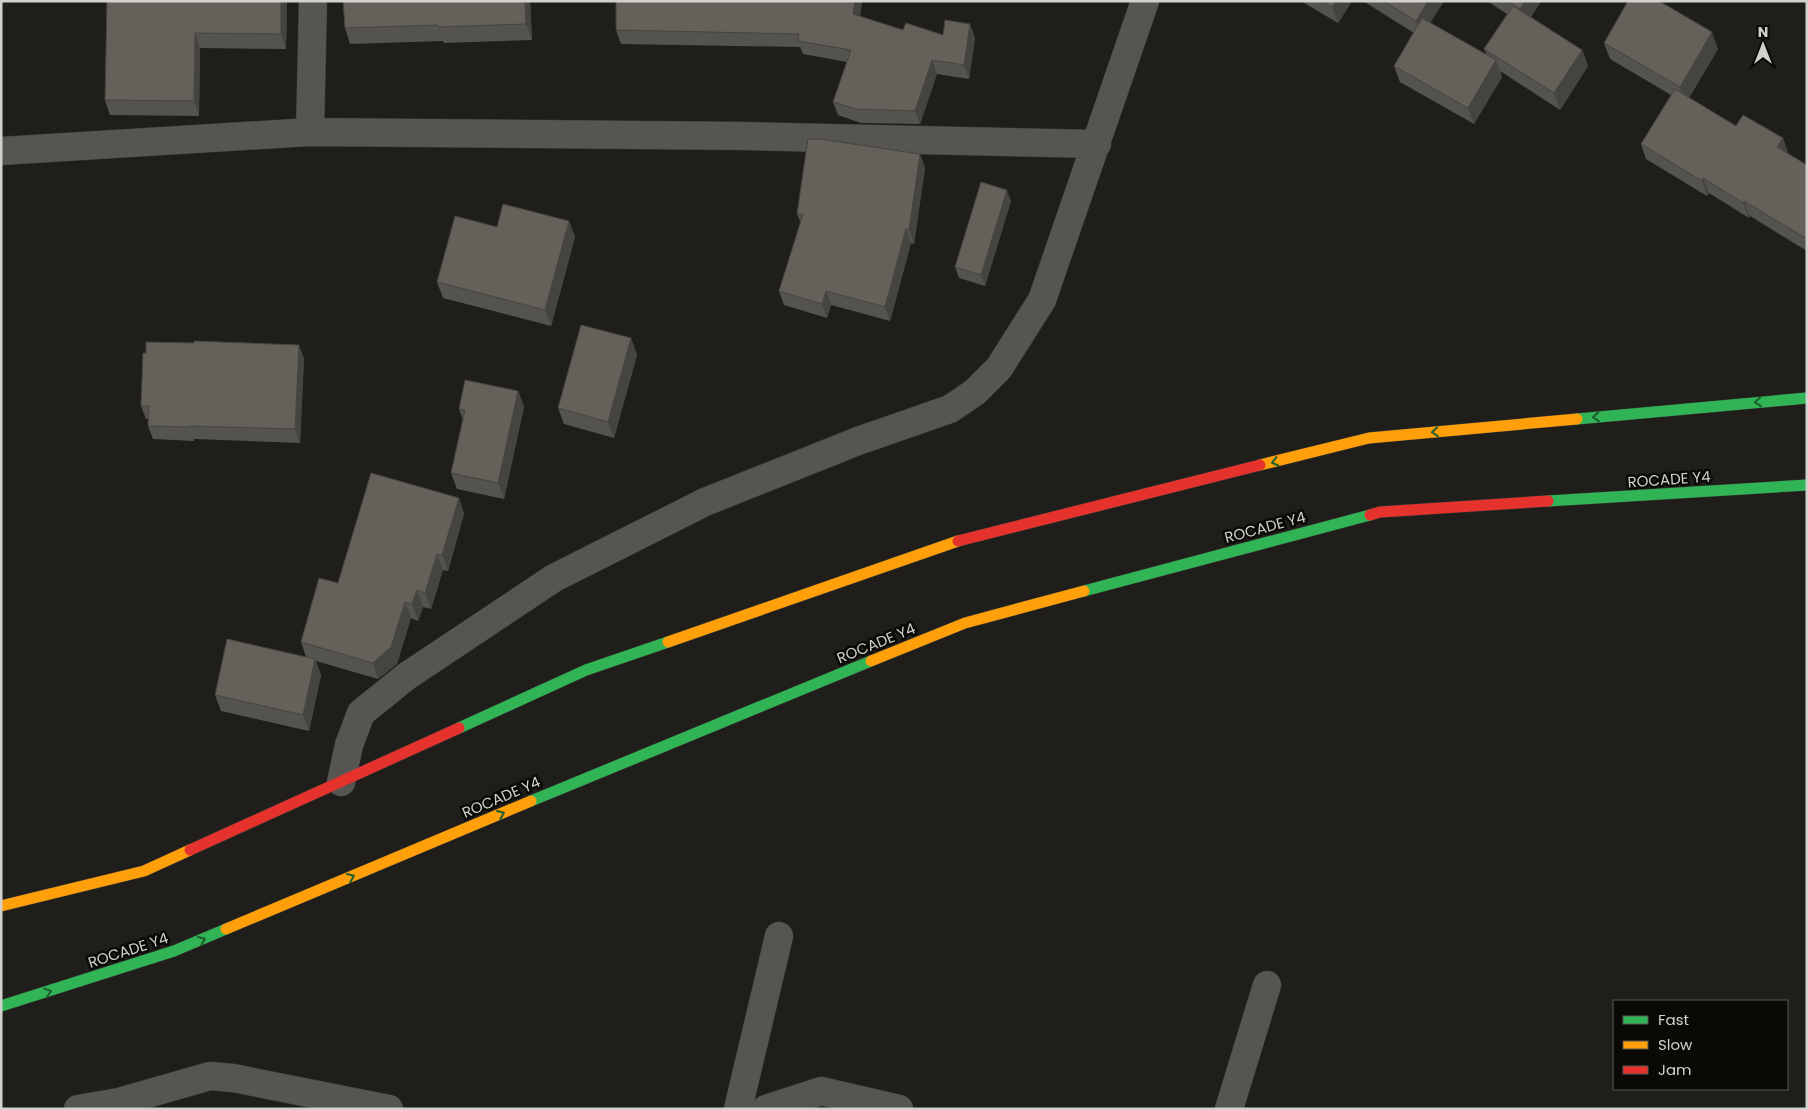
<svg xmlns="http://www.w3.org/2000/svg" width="1808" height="1110" font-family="Poppins,sans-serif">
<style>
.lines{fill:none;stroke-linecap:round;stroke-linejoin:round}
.street-casing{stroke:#393835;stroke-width:29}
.fast-casing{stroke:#393835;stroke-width:12}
.slow-casing{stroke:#393835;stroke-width:12}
.jam-casing{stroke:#393835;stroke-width:12}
.street{stroke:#565552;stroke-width:28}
.fast{stroke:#30b455;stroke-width:11}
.slow{stroke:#ff9f0a;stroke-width:11}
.jam{stroke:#e5322d;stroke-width:11}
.wall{fill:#55534d}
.shaded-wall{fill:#45443e}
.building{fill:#636159;stroke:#45443e}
.oneway{stroke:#1d5e2e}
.labels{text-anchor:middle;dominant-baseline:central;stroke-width:5;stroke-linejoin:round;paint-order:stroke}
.street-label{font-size:15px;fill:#d3d1cd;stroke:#0a0906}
</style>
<rect width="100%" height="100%" fill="#1f1e1a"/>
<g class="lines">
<defs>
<path id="street" d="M 310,132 L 313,1
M 1,151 L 310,132 L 745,136 L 1097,144
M 341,782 L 349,745 L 361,713 L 407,676 L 554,578 L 705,502 L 858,441 L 950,409 L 975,392 L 999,368 L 1042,300 L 1145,1
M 78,1109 L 119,1102 L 210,1076 L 233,1078 L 389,1109
M 738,1109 L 779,936
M 766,1109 L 821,1091 L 899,1109
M 1229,1109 L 1267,985"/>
<path id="fast" d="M 1577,419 L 1807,398
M 1548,501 L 1807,485
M 1084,591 L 1370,515
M 459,728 L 586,670 L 668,642
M 531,801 L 871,661
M 1,1006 L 174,951 L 226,929"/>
<path id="slow" d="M 1260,465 L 1369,438 L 1577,419
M 668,642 L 958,541
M 871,661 L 965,623 L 1084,591
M 1,906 L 144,871 L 190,850
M 226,929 L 531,801"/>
<path id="jam" d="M 1370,515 L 1380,512 L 1548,501
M 958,541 L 1260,465
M 190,850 L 459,728"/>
</defs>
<use href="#street" class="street-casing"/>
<use href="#fast" class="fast-casing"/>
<use href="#slow" class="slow-casing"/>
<use href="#jam" class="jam-casing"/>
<use href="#street" class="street"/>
<use href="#fast" class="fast"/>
<use href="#slow" class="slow"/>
<use href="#jam" class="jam"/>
</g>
<path class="wall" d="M 107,1 L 287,1 L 286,49 L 200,48 L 199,116 L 110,115 L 105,100 Z
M 343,1 L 530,1 L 532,40 L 444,43 L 443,41 L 350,44 L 345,28 Z
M 862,1 L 860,16 L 903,30 L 943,35 L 970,24 L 975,38 L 969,79 L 937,74 L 920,124 L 861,123 L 838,115 L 833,102 L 847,62 L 803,54 L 800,47 L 621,44 L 616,30 Z
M 1301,1 L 1352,1 L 1338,23 Z
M 1363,1 L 1444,1 L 1430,23 L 1487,55 L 1484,49 L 1507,14 L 1487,1 L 1541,1 L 1531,17 L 1582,50 L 1588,66 L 1560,110 L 1500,71 L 1502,77 L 1474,124 L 1400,82 L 1394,66 L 1414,33 Z
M 1604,43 L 1718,49 L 1689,98 L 1736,126 L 1783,138 L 1788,154 L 1807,165 L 1807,251 L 1750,216 L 1749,218 L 1709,193 L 1707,196 L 1646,159 L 1641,144 L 1671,95 L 1610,59 Z
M 920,154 L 925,168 L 914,244 L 911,243 L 890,321 L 831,305 L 827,318 L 784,305 L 779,291 L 801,223 L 797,214 Z
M 1011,201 L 985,286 L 959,278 L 955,267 Z
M 569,221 L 575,237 L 551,326 L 443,298 L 437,282 L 497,227 Z
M 631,338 L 637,355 L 614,438 L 564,424 L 558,408 Z
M 304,358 L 300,443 L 194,439 L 194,441 L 153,439 L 148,426 L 148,419 L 146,419 L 141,406 Z
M 518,391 L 524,407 L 504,499 L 457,489 L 451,473 L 463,420 L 459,409 Z
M 459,498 L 464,514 L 448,571 L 443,570 L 431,609 L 423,607 L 418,621 L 411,618 L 397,664 L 378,679 L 316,661 L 321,675 L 309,731 L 221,711 L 215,695 L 306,657 L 301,642 L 338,583 Z"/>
<path class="shaded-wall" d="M 281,1 L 287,1 L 286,49 L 281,34 Z
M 525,1 L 530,1 L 532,40 L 526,24 Z
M 855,1 L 862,1 L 858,27 L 853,14 Z
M 1336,1 L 1352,1 L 1338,23 L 1332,7 Z
M 1428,1 L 1444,1 L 1421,38 L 1416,21 Z
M 1525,1 L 1541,1 L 1526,25 L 1520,9 Z
M 970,24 L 975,38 L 969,79 L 964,65 Z
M 1712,32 L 1718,49 L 1686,103 L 1680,87 Z
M 195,33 L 200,48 L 199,116 L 194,101 Z
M 1582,50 L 1588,66 L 1560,110 L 1554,93 Z
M 932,60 L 937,74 L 920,124 L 915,111 Z
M 1496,60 L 1502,77 L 1474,124 L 1468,108 Z
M 1783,138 L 1788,153 L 1783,162 L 1777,147 Z
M 920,154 L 925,168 L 914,244 L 909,230 Z
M 1703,178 L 1709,193 L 1707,196 L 1702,181 Z
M 1007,190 L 1011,201 L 985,286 L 981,275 Z
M 1744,201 L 1750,216 L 1749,218 L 1743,203 Z
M 569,221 L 575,237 L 551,326 L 545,310 Z
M 906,229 L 911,243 L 890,321 L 885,307 Z
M 826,291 L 831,305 L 827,318 L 822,304 Z
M 631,338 L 637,355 L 614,438 L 608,422 Z
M 299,345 L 304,358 L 300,443 L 295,429 Z
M 518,391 L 524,407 L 504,499 L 498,483 Z
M 459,498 L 464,514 L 448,571 L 442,555 Z
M 437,554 L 443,570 L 431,609 L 425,593 Z
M 417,590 L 423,607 L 418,621 L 412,604 Z
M 405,602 L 411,618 L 397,664 L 378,679 L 373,663 Z
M 315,659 L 321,675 L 309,731 L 303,715 Z"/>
<path class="building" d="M 107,1 L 281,1 L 281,34 L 195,33 L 194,101 L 105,100 Z
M 343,1 L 525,1 L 526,24 L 438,27 L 438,25 L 345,28 Z
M 616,1 L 855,1 L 853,14 L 903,30 L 906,23 L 943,35 L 945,20 L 970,24 L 964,65 L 932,60 L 915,111 L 856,109 L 833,102 L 851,50 L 798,41 L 799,34 L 616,30 Z
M 1322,1 L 1336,1 L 1332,7 Z
M 1383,1 L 1428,1 L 1416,21 Z
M 1507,1 L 1525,1 L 1520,9 Z
M 1628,1 L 1659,1 L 1712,32 L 1680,87 L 1604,43 Z
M 1513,6 L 1582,50 L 1554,93 L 1484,49 Z
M 1422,18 L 1496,60 L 1468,108 L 1394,66 Z
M 1675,89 L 1736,126 L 1743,115 L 1783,138 L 1777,147 L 1807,165 L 1807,239 L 1744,201 L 1743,203 L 1703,178 L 1702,181 L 1641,144 Z
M 808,139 L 820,139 L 920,154 L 909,230 L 906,229 L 885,307 L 826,291 L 822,304 L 779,291 L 803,214 L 797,214 Z
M 981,182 L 1007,190 L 981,275 L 955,267 Z
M 503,204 L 569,221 L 545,310 L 437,282 L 455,216 L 497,227 Z
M 581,325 L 631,338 L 608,422 L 558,408 Z
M 194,341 L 299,345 L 295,429 L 189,426 L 189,427 L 148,426 L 149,406 L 141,406 L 143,353 L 146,353 L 146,342 L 194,343 Z
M 465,380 L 518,391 L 498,483 L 451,473 L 465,410 L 459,409 Z
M 371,473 L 459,498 L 442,555 L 437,554 L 425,593 L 417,590 L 412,604 L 405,602 L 391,647 L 373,663 L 301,642 L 319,578 L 338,583 Z
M 227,639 L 315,659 L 303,715 L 215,695 Z"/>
<defs><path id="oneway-chevron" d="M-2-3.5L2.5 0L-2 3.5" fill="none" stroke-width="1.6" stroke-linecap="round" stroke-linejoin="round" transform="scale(1.25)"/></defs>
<g class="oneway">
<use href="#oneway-chevron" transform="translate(1758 402) rotate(175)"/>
<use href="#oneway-chevron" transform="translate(1596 417) rotate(175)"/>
<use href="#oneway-chevron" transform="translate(1435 432) rotate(175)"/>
<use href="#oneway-chevron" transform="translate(1275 462) rotate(166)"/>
<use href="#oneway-chevron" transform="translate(501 814) rotate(-23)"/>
<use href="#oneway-chevron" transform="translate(351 877) rotate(-23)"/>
<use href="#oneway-chevron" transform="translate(202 940) rotate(-23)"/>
<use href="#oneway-chevron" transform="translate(48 992) rotate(-18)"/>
</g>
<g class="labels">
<g class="street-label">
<text transform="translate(1669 479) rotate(-4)">ROCADE Y4</text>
<text transform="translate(1265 527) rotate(-15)">ROCADE Y4</text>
<text transform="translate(876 643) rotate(-22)">ROCADE Y4</text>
<text transform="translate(501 797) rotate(-23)">ROCADE Y4</text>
<text transform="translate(128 950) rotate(-18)">ROCADE Y4</text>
</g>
</g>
<rect width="1808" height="1110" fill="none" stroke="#d3d1cd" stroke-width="5"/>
<rect x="1613" y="1000" width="175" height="90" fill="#0a0906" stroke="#5a5956"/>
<rect x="1623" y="1016" width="25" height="8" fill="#30b455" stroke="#5a5956"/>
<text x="1658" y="1025" font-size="15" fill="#d3d1cd">Fast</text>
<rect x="1623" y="1041" width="25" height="8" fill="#ff9f0a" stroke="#5a5956"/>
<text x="1658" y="1050" font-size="15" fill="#d3d1cd">Slow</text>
<rect x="1623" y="1066" width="25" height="8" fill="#e5322d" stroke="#5a5956"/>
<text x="1658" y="1075" font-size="15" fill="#d3d1cd">Jam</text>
<g transform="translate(1763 45)" stroke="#0a0906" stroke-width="4" paint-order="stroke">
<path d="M0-4L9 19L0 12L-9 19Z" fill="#d3d1cd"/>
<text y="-8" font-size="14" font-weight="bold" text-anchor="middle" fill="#d3d1cd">N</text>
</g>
</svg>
